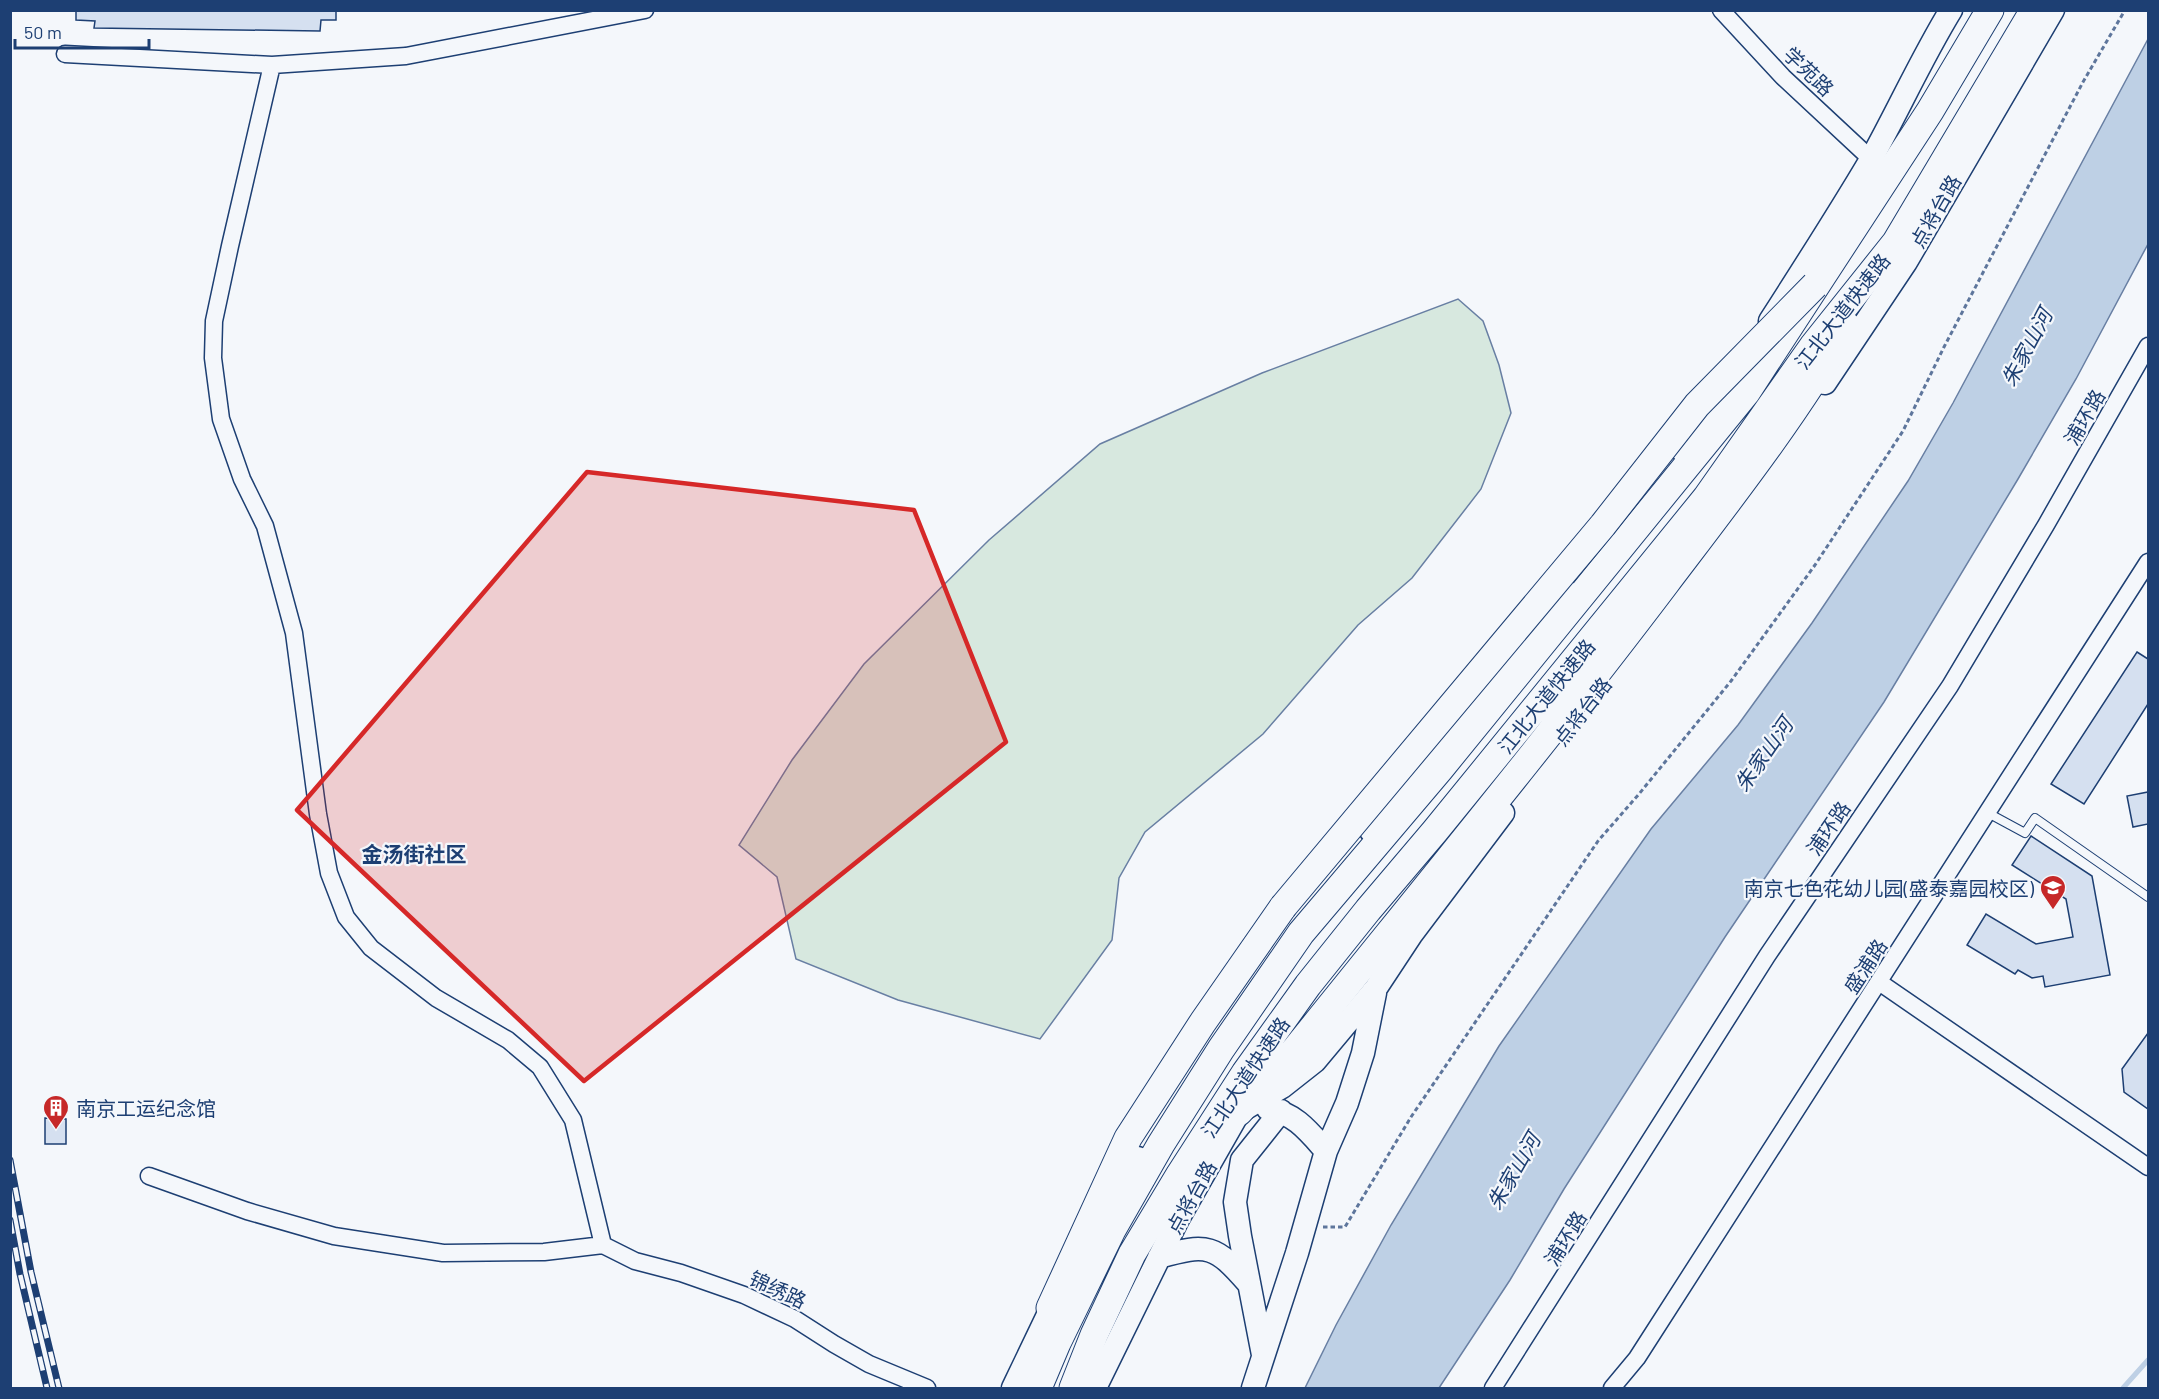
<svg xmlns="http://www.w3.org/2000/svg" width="2159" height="1399" font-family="Barlow,'Noto Sans SC',sans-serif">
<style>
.green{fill:#d7e8df;stroke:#687fa3;stroke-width:1.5}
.water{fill:#bed0e5;stroke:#687fa3;stroke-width:1.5}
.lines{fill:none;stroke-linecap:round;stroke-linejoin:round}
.stream{stroke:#bed0e5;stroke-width:5}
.building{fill:#d5e0f0;stroke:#1d3f73;stroke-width:1.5}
.service-casing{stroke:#1d3f73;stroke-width:10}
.minor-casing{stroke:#1d3f73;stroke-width:19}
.secondary-casing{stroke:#1d3f73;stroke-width:25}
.trunk-casing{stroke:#1d3f73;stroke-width:29}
.path{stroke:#5e769c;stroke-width:3;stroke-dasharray:4.5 3;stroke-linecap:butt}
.service{stroke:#f4f7fb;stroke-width:8}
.minor{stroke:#f4f7fb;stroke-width:16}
.secondary{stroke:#f4f7fb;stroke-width:22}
.trunk{stroke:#f4f7fb;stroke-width:27}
.rail-casing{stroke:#1d3f73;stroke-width:7}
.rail{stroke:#f4f7fb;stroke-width:4.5;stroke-dasharray:14;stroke-linecap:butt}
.trunk-bridge-casing{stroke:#1d3f73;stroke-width:29;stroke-linecap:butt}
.trunk-bridge{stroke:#f4f7fb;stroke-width:27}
.marked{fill:#d62828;fill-opacity:0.2;stroke:#d62828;stroke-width:4.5;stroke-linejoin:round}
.labels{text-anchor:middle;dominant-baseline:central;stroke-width:4.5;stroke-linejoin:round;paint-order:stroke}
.street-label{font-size:20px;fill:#1d3f73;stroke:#f4f7fb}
.poi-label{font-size:20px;fill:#1d3f73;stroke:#f4f7fb;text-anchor:end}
.water-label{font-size:21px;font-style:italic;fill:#1d3f73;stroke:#f4f7fb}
.neighbourhood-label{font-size:21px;font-weight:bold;fill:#1d3f73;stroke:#f4f7fb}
</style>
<rect width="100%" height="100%" fill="#f4f7fb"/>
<path class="green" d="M 1458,299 L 1483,321 L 1499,365 L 1511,413 L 1481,489 L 1412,578 L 1358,625 L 1263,734 L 1145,832 L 1119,878 L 1112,940 L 1040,1039 L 898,1000 L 796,959 L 777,877 L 739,845 L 792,760 L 864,664 L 989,540 L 1100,444 L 1262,373 Z"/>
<path class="water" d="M 2148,39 L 2148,244 L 2076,379 L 2018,479 L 1884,702 L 1725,937 L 1564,1189 L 1510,1280 L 1439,1388 L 1305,1388 L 1336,1325 L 1391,1225 L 1499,1046 L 1651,829 L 1738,725 L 1812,623 L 1908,481 L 1953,403 Z"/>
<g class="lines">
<path class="stream" d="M 2123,1388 L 2148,1360"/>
</g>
<path class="building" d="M 76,10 L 336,10 L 336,20 L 321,20 L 320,31 L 94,28 L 95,21 L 76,20 Z
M 2137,652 L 2148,659 L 2148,704 L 2084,804 L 2051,784 Z
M 2148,792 L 2148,824 L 2133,827 L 2127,796 Z
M 2031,836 L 2092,876 L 2110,975 L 2045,987 L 2043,976 L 2032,978 L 2018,970 L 2015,974 L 1967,945 L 1986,914 L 2036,944 L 2073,937 L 2066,899 L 2012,865 Z
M 2148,1033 L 2148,1109 L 2124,1092 L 2122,1069 Z
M 45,1118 L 66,1119 L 66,1144 L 45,1144 Z"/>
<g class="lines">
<defs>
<path id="service" d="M 1988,813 L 2025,833 L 2035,818 L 2148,897"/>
<path id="minor" d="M 1721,10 L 1783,77 L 1871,159
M 65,54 L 272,65 L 406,56 L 645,10
M 272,65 L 230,246 L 214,321 L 213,358 L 221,419 L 242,479 L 265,526 L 294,633 L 318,814 L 329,873 L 346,917 L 371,948 L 436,998 L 508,1040 L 540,1067 L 573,1120 L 603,1245
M 1879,982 L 2148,1167
M 149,1176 L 247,1211 L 334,1236 L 443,1253 L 544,1252 L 603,1245
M 603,1245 L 635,1261 L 681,1273 L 744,1295 L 795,1319 L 834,1344 L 869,1364 L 927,1388
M 1493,1388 L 1767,956 L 1950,686 L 2046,525 L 2148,346
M 1612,1388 L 1637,1358 L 2148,562"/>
<path id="secondary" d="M 1770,321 C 1804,268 1838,215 1870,161 C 1898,111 1921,59 1951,10
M 1825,383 L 1906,262 L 2053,10
M 1683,451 L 1694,438 L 1730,381
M 1371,831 L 1567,592
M 1268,1109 C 1294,1112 1310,1133 1326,1151
M 1103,1217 L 1138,1158
M 1159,1257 C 1208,1243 1215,1245 1249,1284
M 1263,1355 L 1240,1236 L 1235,1202 L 1242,1160 L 1281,1111
M 1013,1388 L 1059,1292
M 1095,1388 L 1178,1219 L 1239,1112 L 1282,1087 L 1315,1061 L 1376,988 L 1411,935 L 1503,813
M 1253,1388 L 1297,1253 L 1326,1151 L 1347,1103 L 1363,1053 L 1375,993"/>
<path id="trunk" d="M 1239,1112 L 1290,1056 C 1416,899 1545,743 1666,583 C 1729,500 1795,416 1847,326
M 1050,1308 L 1128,1138 L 1203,1022 L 1283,907
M 1038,1388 L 1057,1343 L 1112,1230 L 1161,1144 L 1221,1049 L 1301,933 L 1440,769 L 1746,393 L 1930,111 L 1990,10
M 1073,1388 L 1094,1335 L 1132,1254 L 1180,1174 L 1245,1073 L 1308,985 L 1368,910 L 1435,831 L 1706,498 L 1813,346 L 1896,242 L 2034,10"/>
</defs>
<use href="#service" class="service-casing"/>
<use href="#minor" class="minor-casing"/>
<use href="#secondary" class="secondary-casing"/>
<use href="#trunk" class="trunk-casing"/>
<path class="path" d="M 1323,1227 L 1345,1227 L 1411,1117 L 1598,841 L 1639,794 L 1731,681 L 1815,565 L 1903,431 L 1944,347 L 2083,82 L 2125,10"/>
<use href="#service" class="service"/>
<use href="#minor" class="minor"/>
<use href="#secondary" class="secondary"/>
<use href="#trunk" class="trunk"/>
<defs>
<path id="rail" d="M 10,1160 L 31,1272 L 59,1388
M 10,1220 L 20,1274 L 47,1388"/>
</defs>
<use href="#rail" class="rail-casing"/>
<use href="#rail" class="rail"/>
<defs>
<path id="trunk-bridge" d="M 1283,907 L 1603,525 L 1697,405 L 1815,285"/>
</defs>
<use href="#trunk-bridge" class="trunk-bridge-casing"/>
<use href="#trunk-bridge" class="trunk-bridge"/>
</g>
<path class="marked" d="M 587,472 L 914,510 L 1006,742 L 584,1081 L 297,810 Z"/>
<defs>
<symbol id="school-pin" viewBox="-11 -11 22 30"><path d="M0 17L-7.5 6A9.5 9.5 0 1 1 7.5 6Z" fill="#c62828" stroke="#f4f7fb"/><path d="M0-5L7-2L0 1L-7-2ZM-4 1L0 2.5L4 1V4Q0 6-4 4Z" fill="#fff"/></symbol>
<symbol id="building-pin" viewBox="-11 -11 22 30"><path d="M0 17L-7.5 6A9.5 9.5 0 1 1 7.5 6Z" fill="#c62828" stroke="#f4f7fb"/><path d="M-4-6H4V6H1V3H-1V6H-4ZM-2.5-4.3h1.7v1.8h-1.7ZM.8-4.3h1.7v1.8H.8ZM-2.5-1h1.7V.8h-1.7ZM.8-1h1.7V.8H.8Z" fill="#fff"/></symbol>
</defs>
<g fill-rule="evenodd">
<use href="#school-pin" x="2038" y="873" width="30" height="40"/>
<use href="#building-pin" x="41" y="1093" width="30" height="40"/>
</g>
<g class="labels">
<g class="street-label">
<text transform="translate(1809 71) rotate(44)">学苑路</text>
<text transform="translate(1935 211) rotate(-60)">点将台路</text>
<text transform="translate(1842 311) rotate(-52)">江北大道快速路</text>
<text transform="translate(2084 417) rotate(-60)">浦环路</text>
<text transform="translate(1546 696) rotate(-51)">江北大道快速路</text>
<text transform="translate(1582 711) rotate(-52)">点将台路</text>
<text transform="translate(1828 828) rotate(-56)">浦环路</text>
<text transform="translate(1865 966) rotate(-57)">盛浦路</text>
<text transform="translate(1245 1077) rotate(-56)">江北大道快速路</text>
<text transform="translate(1191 1197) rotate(-61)">点将台路</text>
<text transform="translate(1565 1238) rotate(-58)">浦环路</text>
<text transform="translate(778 1289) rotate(25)">锦绣路</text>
</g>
<g class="poi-label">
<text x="2034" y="888">南京七色花幼儿园(盛泰嘉园校区)</text>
<text x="76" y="1108" text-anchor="start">南京工运纪念馆</text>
</g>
<g class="water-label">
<text transform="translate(2026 347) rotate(-62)">朱家山河</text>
<text transform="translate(1763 754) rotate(-55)">朱家山河</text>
<text transform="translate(1513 1171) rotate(-60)">朱家山河</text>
</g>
<g class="neighbourhood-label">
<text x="414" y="853">金汤街社区</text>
</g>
</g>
<rect width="2159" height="1399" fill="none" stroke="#1d3f73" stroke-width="24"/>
<path d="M15 39v9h134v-9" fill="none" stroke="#1d3f73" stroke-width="3"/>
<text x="24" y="39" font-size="18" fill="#1d3f73" stroke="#f4f7fb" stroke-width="4.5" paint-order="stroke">50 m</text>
</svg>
